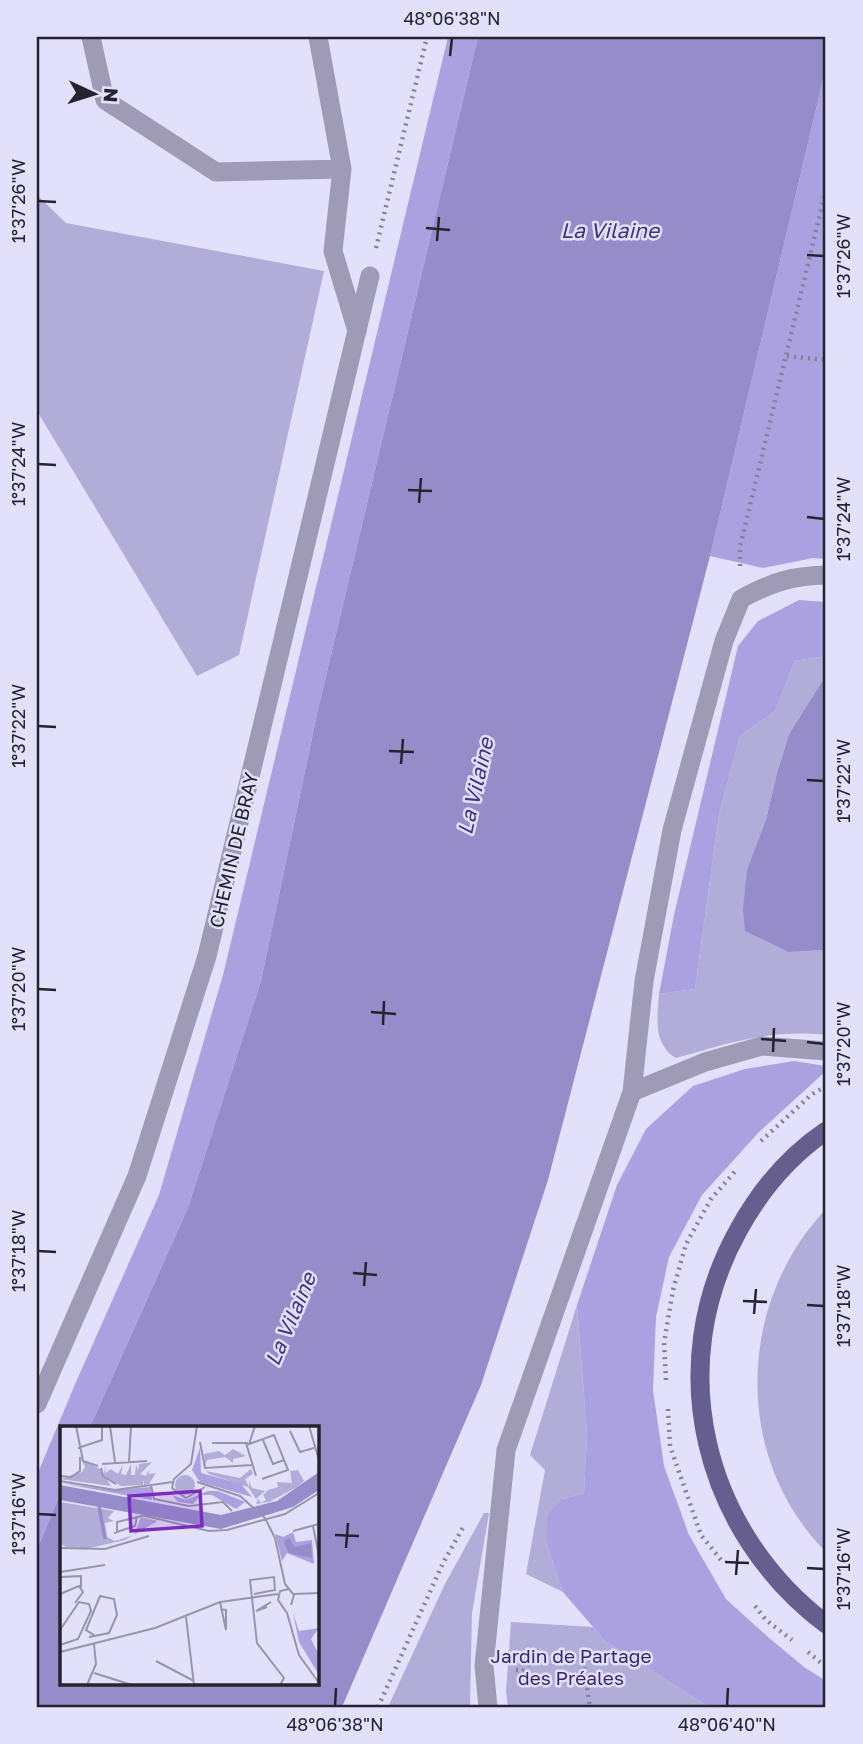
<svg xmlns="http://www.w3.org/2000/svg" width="863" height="1744" font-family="'Golos Text',sans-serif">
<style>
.green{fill:#b2acd8}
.forest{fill:#aba1e0}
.water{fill:#968cc9}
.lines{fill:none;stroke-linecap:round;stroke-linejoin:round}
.path{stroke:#838194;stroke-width:4.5;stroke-dasharray:2 5;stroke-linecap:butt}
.service{stroke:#9f9bb7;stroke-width:19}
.minor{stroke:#9f9bb7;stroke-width:19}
.primary{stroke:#665e8f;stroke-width:19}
.ticks{fill:none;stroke:#25242e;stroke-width:2.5}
.labels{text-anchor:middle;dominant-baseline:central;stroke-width:5;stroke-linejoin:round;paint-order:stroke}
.street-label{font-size:19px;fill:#25242e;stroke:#e3e0fc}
.park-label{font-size:19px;fill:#38246c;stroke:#e3e0fc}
.water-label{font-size:21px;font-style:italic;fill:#45337d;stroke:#e3e0fc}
.inset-river{fill:none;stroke:#968cc9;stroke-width:3.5}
.inset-road{fill:none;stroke:#9795aa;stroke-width:2}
.view{fill:#7b2cbf;fill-opacity:0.15;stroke:#7b2cbf;stroke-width:3.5}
.inset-edge{fill:none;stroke:#25242e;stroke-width:3.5}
.neatline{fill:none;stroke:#25242e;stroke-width:2.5}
.ticks-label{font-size:18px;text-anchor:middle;fill:#25242e}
</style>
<rect width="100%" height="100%" fill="#e3e0fc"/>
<path class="green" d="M 37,195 L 66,223 L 324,271 L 239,655 L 197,676 L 37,411 Z
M 826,656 L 826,675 L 789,734 L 777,773 L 766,820 L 789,952 L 826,950 L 826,1035 C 770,1029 729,1043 676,1058 C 653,1044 657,1018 659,994 L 695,989 L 719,815 L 740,736 L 775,711 L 795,661 Z
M 826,1209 L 826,1552 C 733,1459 736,1304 826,1209 Z
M 577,1305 L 587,1434 L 584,1493 L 563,1499 L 546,1542 L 563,1592 L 526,1574 L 545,1470 L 530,1455 Z
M 484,1513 L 489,1513 L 472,1613 L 470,1707 L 388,1707 L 445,1584 Z
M 511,1622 L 593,1627 L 605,1641 L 709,1707 L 508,1707 L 506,1692 Z"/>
<path class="forest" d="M 448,37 L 478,37 L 317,714 L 261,981 L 188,1208 L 90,1427 L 61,1427 L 61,1492 L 37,1550 L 37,1475 L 76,1382 L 159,1195 L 223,975 Z
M 826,67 L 826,559 L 813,558 L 763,568 L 710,556 Z
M 799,600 L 826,602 L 826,656 L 795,661 L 775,711 L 740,736 L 719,815 L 695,989 L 659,994 L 674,915 L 738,646 L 758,621 Z
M 794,1061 L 826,1066 L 826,1071 L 759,1132 L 702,1195 L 669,1257 L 656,1317 L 653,1390 L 664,1466 L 689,1535 L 726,1599 L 768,1637 L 804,1667 L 826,1681 L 826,1707 L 709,1707 L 605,1641 L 563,1592 L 546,1542 L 548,1514 L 563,1499 L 584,1493 L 587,1434 L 577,1305 L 617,1185 L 646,1129 L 693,1086 L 745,1069 Z"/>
<path class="water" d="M 478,37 L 826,37 L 826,67 L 710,556 L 548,1180 L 481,1385 L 342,1707 L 37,1707 L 37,1550 L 61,1492 L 61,1683 L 317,1683 L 317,1427 L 90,1427 L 188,1208 L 261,981 L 317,714 Z
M 826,675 L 826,950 L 789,952 L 745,931 L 743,909 L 747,870 L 766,820 L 777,773 L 789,734 Z"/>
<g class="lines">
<path class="path" d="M 376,248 L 427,37
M 787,356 L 826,360
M 740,566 L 740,547 L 826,189
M 761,1141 L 811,1095 L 826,1086
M 666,1380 L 664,1343 L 673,1290 L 686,1244 L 711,1199 L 737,1169
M 668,1409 L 670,1446 L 701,1535 L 721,1560
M 755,1606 L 766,1620 L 792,1640
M 808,1652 L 826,1667
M 516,1670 L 523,1671 L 532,1660 L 582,1655 L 590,1707
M 378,1707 L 443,1563 L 465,1524"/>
<path class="service" d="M 91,37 L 105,100 L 216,172 L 342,169
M 318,37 L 342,169 L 333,251 L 357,331
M 632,1092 L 705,1062 L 762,1046 L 826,1051
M 488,1707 L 484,1666 L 506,1450 L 632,1092 L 644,981 L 672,830 L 724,641 L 741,599 C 772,582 791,576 826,575"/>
<path class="minor" d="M 37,1404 L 137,1176 L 207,956 L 370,276"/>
<path class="primary" d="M 826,1131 C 789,1156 760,1191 739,1229 C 662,1366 703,1531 826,1624"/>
</g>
<path class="ticks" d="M 450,56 L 452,38M 38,201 L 56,202M 426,228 L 450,230M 437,241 L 439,217M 807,255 L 824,256M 38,464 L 56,465M 408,490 L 432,491M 419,503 L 421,478M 807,517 L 824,519M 38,726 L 56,727M 389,751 L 414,752M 401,764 L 403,739M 807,780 L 824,781M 38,989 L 56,990M 371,1012 L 396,1014M 383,1025 L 384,1001M 761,1039 L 786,1041M 807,1042 L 824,1044M 773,1052 L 774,1028M 38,1251 L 56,1252M 353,1273 L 377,1275M 364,1286 L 366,1262M 743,1301 L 767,1302M 807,1305 L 824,1306M 754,1314 L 756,1289M 38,1514 L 56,1515M 335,1535 L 359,1536M 346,1548 L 348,1523M 725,1562 L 749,1563M 807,1568 L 824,1569M 736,1575 L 738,1550M 335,1706 L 336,1688M 727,1706 L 728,1688"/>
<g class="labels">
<g class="street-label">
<text transform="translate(233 850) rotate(-77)">CHEMIN DE BRAY</text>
</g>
<g class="park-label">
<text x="571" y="1655">Jardin de Partage<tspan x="571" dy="22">des Préales</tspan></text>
</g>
<g class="water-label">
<text x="610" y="230">La Vilaine</text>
<text transform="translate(475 786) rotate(-77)">La Vilaine</text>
<text transform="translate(290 1319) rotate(-67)">La Vilaine</text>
</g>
</g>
<g transform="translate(60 1426)">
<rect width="259" height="259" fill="#e3e0fc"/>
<path d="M 173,23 L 186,30 L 173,33 L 173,37 L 165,31 L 147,34 L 145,40 L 144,28 L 159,25 L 165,29 ZM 21,33 L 40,43 L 51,60 L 0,53 L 22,46 L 25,41 ZM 92,36 L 80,48 L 86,50 L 87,47 L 91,43 L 88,48 L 96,47 L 89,58 L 84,59 L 84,53 L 83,59 L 61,60 L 43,49 L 46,39 L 45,47 L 51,43 L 58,48 L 63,38 L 61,48 L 66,49 L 71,38 L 71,49 L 75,49 L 76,38 L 78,45 L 79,38 ZM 191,43 L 193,48 L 185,53 L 189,61 L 189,55 L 192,62 L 205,65 L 196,73 L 188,61 L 149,48 L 146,45 L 180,52 ZM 238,44 L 244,55 L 237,61 L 209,76 L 196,78 L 198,73 L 201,77 L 206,74 L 203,69 L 208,64 L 218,61 L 217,56 L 232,57 L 230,45 ZM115 59a10 10 0 1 1 20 0a10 10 0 1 1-20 0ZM 0,76 L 54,85 L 48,92 L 54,95 L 45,97 L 47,111 L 55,115 L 74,109 L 81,91 L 98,95 L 65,114 L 25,123 L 6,121 L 0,118 Z" fill="#b2acd8"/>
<path d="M 140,22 L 141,47 L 181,58 L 192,71 L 140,56 L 132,44 ZM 0,57 L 52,64 L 91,61 L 92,74 ZM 148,65 L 158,65 L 185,76 L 176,83 L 152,69 L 141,69 L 133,78 L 118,76 L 112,69 L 126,74 ZM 233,106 L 236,116 L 252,114 L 254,138 L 227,127 L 222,135 L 215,108 L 223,111 ZM 233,187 L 239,205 L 259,202 L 251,213 L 259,229 L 259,249 L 239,216 Z" fill="#aba1e0"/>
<path d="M 259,46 L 259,64 L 233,81 L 161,103 L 0,74 L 0,59 L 161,89 L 217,75 ZM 229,112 L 235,121 L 251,117 L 252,132 L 228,127 L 224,115 Z" fill="#968cc9"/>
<path class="inset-river" d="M 39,80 L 45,113"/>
<path class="inset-road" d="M 16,0 L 23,35 L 38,40M 50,0 L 55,36M 137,0 L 131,38 L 114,53 L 112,62 L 126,72 L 145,61M 195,0 L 189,18 L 214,9 L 228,44 L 202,53M 249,0 L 259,34M 230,5 L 240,26 L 254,22M 203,14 L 213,38 L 224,34M 140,16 L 145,42 L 192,39M 152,17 L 188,17M 186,17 L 196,50M 18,22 L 42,14 L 42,0M 69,36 L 71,0M 42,38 L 87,35M 41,42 L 43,50 L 56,58M 0,50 L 11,51 L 20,45 L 20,31M 0,55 L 55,64 L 113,56M 137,56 L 180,70 L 205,92 L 215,112 L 225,158 L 234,169 L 231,179M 91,59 L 94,73 L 129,80 L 163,76 L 172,85M 81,89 L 149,105 L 167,104 L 225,88 L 259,67M 253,100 L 259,130M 233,105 L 259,98M 57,106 L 57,96 L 82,90M 54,107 L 75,100 L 77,90M 0,122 L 45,123 L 89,110M 0,146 L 45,139M 0,151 L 21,150 L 21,162M 229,163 L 220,165 L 218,174 L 227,187 L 239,229 L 259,257M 0,168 L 19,160 L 23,166 L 15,177M 194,168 L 215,164 L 214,151 L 190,154 L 197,217 L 224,252 L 220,259M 234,168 L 259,167M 160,176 L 166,204 L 166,184 L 161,183M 207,181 L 196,185 L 211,176M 126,191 L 134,259M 0,204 L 19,176 L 29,178 L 31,185 L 18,213 L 0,219M 29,211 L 49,207 L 57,189 L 54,173 L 40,170 L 26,204 L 34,209M 0,226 L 95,202 L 160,176 L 218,168M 96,235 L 134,255M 34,247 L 72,259M 27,259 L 36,238 L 34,218"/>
<path class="view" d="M 140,65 L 142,100 L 71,105 L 69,70 Z"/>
<rect width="259" height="259" class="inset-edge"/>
</g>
<rect width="863" height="1744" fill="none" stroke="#e3e0fc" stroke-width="77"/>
<g transform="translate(94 94) rotate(94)" stroke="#e3e0fc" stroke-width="5" paint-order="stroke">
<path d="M0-5L12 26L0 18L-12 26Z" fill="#25242e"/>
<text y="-10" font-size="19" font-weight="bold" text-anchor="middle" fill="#25242e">N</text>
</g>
<rect x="38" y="38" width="786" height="1668" class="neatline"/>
<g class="ticks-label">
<text x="452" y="25">48°06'38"N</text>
<text transform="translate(19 201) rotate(-90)" y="6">1°37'26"W</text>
<text transform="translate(844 256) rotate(-90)" y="6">1°37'26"W</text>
<text transform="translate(19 464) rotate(-90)" y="6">1°37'24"W</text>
<text transform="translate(844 519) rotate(-90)" y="6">1°37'24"W</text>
<text transform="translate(19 726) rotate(-90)" y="6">1°37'22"W</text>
<text transform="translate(844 781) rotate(-90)" y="6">1°37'22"W</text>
<text transform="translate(19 989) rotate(-90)" y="6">1°37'20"W</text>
<text transform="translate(844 1044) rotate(-90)" y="6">1°37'20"W</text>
<text transform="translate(19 1251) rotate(-90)" y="6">1°37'18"W</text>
<text transform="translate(844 1306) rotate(-90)" y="6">1°37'18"W</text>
<text transform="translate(19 1514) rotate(-90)" y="6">1°37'16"W</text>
<text transform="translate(844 1569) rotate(-90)" y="6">1°37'16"W</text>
<text x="335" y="1731">48°06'38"N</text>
<text x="727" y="1731">48°06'40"N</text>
</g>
</svg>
